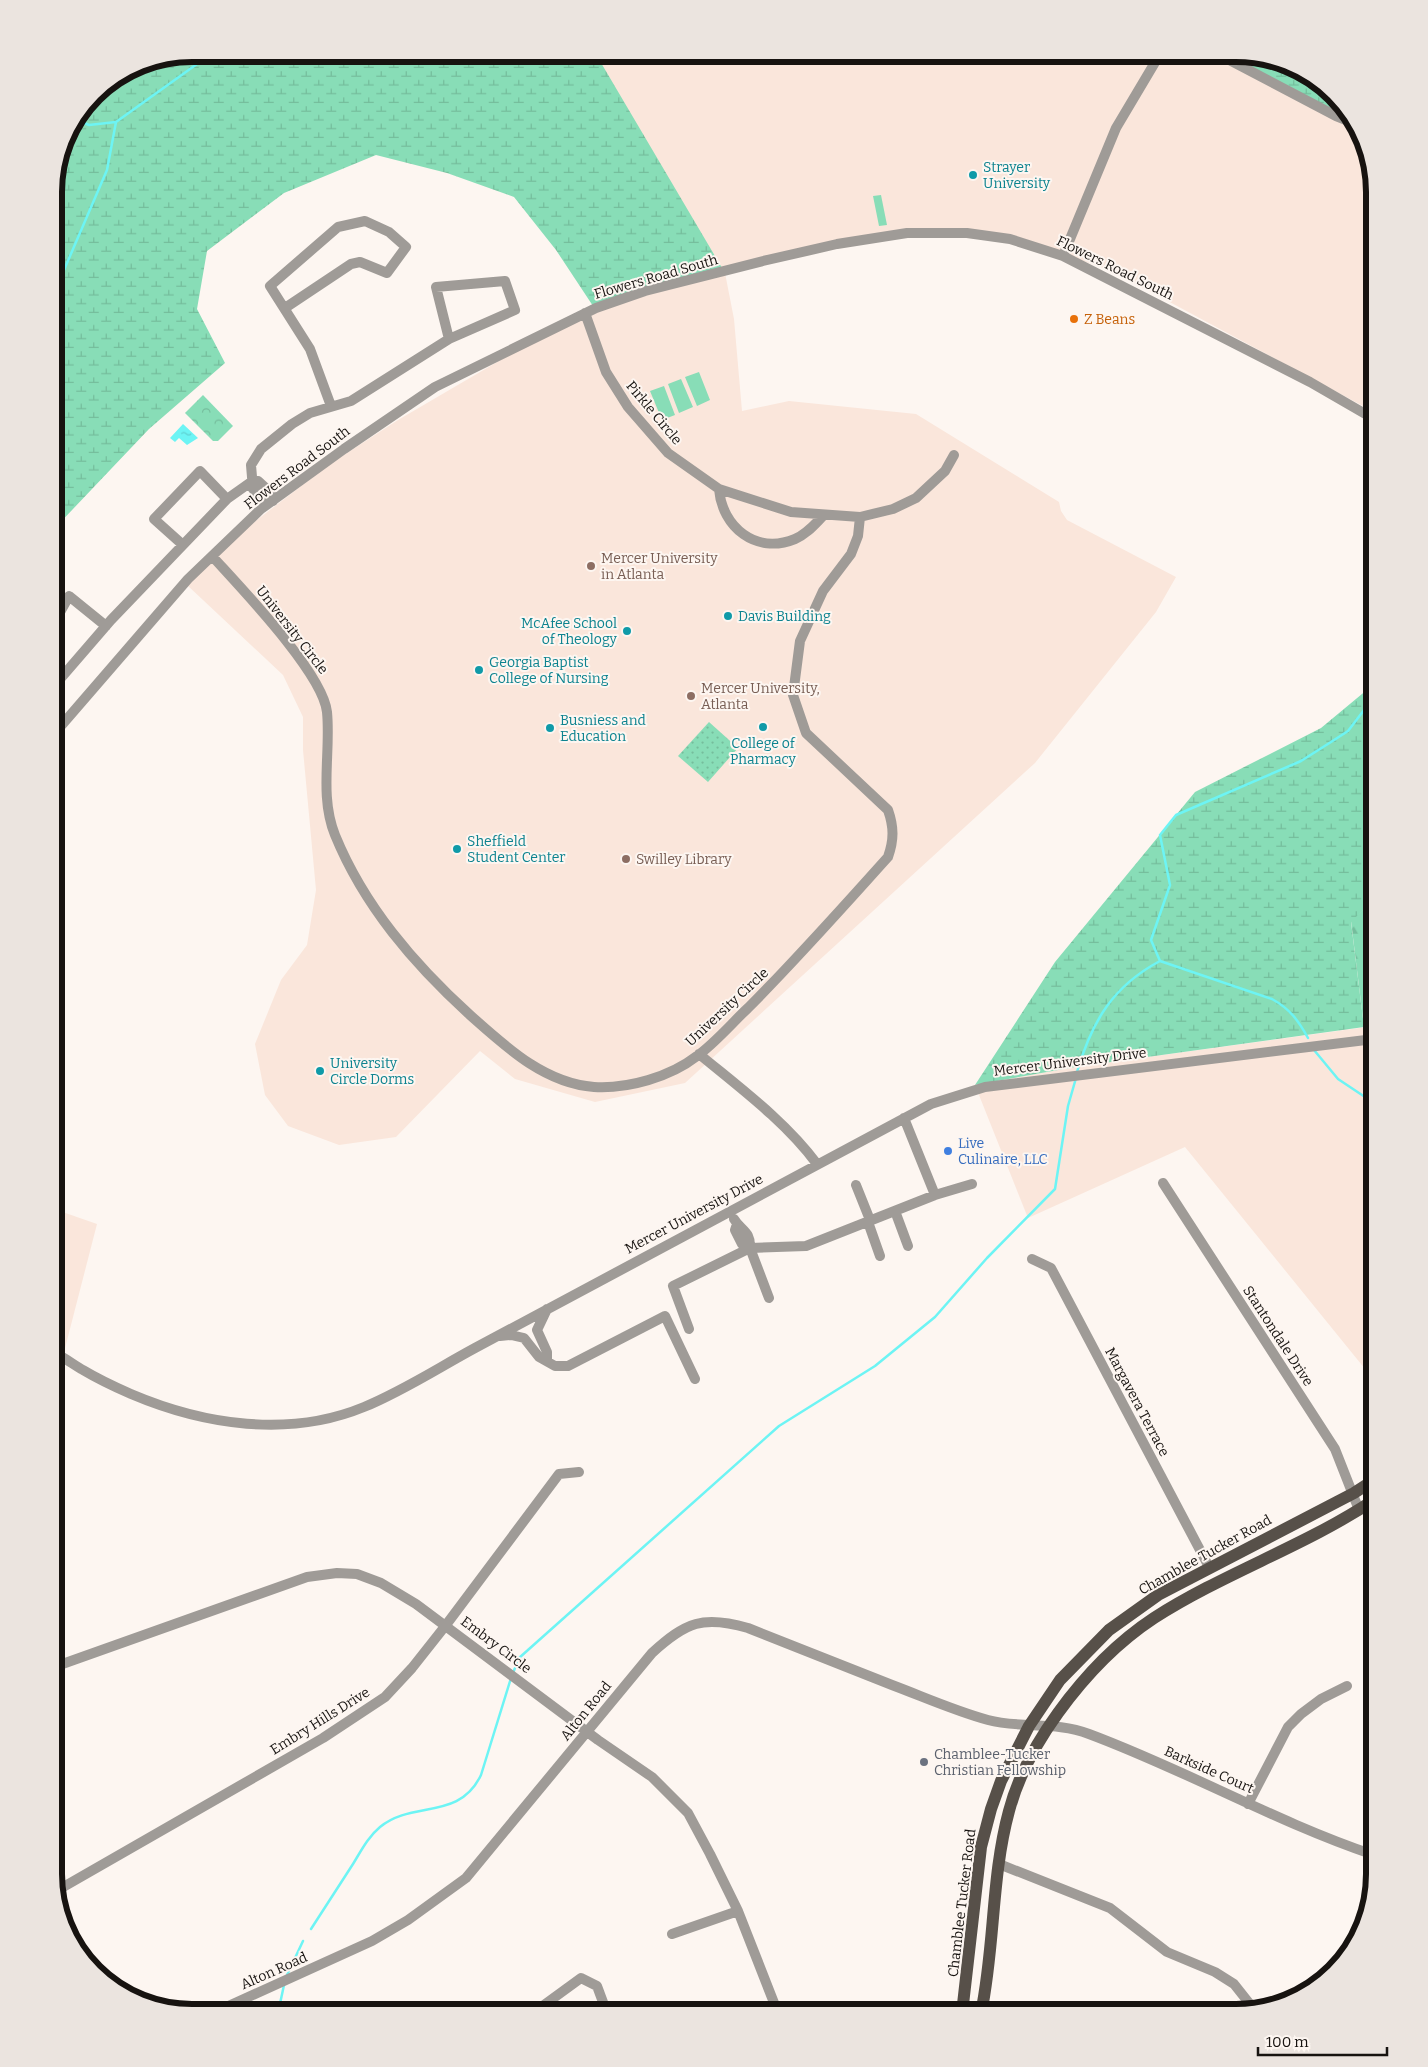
<svg xmlns="http://www.w3.org/2000/svg" width="1428" height="2067" font-family="Bitter,serif">
<style>
.built{fill:#fae6db}
.grass{fill:url(#grass-dots)}
.forest{fill:url(#forest-firs)}
.wetland{fill:url(#wetland-marsh)}
.park{fill:url(#park-crowns)}
.garden{fill:#88ddb7}
.water{fill:url(#water-ripples)}
.lines{fill:none;stroke-linecap:round;stroke-linejoin:round}
.stream{stroke:#6df4f4;stroke-width:2.5}
.minor{stroke:#9f9b97;stroke-width:10}
.major{stroke:#575049;stroke-width:12}
.culture-dot{fill:#0f9aa8;stroke:#fdf6f1;stroke-width:2}
.food-dot{fill:#e8710a;stroke:#fdf6f1;stroke-width:2}
.education-dot{fill:#8d6e63;stroke:#fdf6f1;stroke-width:2}
.shop-dot{fill:#3f7fe0;stroke:#fdf6f1;stroke-width:2}
.worship-dot{fill:#6b7280;stroke:#fdf6f1;stroke-width:2}
.labels{text-anchor:middle;dominant-baseline:central;stroke-width:4;stroke-linejoin:round;paint-order:stroke}
.culture-label{font-size:14px;fill:#0d838f;stroke:#fdf6f1;text-anchor:start}
.street-label{font-size:14px;fill:#171310;stroke:#fdf6f1}
.food-label{font-size:14px;fill:#c56008;stroke:#fdf6f1;text-anchor:start}
.education-label{font-size:14px;fill:#785e54;stroke:#fdf6f1;text-anchor:start}
.shop-label{font-size:14px;fill:#366cbe;stroke:#fdf6f1;text-anchor:start}
.worship-label{font-size:14px;fill:#5b616d;stroke:#fdf6f1;text-anchor:start}
.rim{fill:none;stroke:#171310;stroke-width:6}
</style>
<defs>
<pattern id="grass-dots" width="8" height="8" patternUnits="userSpaceOnUse" patternTransform="scale(1.25)"><rect width="8" height="8" fill="#88ddb7"/><path d="M2 2h.1M6 6h.1" fill="none" stroke="#75bd9c" stroke-width="1.8" stroke-linecap="round"/></pattern>
<pattern id="forest-firs" width="22" height="20" patternUnits="userSpaceOnUse" patternTransform="scale(1.25)"><rect width="22" height="20" fill="#88ddb7"/><path d="M5 1l3.5 6h-7zM16 11l3.5 6h-7z" fill="#75bd9c"/></pattern>
<pattern id="wetland-marsh" width="20" height="14" patternUnits="userSpaceOnUse" patternTransform="scale(1.25)"><rect width="20" height="14" fill="#88ddb7"/><path d="M1 5h8M5 5V1M11 12h8M15 12V8" fill="none" stroke="#75bd9c"/></pattern>
<pattern id="park-crowns" width="20" height="18" patternUnits="userSpaceOnUse" patternTransform="scale(1.25)"><rect width="20" height="18" fill="#88ddb7"/><path d="M2 6a3 3 0 1 1 6 0M12 15a3 3 0 1 1 6 0" fill="none" stroke="#75bd9c"/></pattern>
<pattern id="water-ripples" width="26" height="14" patternUnits="userSpaceOnUse" patternTransform="scale(1.25)"><rect width="26" height="14" fill="#6df4f4"/><path d="M2 4q2-2 4 0t4 0M15 11q2-2 4 0t4 0" fill="none" stroke="#5ed0d0"/></pattern>
</defs>
<rect width="100%" height="100%" fill="#fdf6f1"/>
<path class="built" d="M 599,54 L 1221,54 L 1356,124 L 1374,193 L 1374,412 L 1112,271 L 1035,244 L 925,228 L 725,273 L 734,319 L 742,411 L 789,401 L 916,414 L 1059,502 L 1061,511 L 1067,520 L 1176,577 L 1156,612 L 1035,763 L 685,1083 L 595,1102 L 515,1079 L 480,1051 L 396,1137 L 339,1145 L 288,1126 L 265,1095 L 255,1044 L 281,980 L 307,945 L 316,890 L 303,750 L 303,717 L 283,675 L 187,585 L 232,539 L 330,464 L 398,420 L 593,306 L 597,55 Z
M 1374,1026 L 1374,1380 L 1185,1147 L 1028,1218 L 975,1085 L 1075,1067 Z
M 54,1209 L 97,1224 L 63,1356 L 54,1354 Z"/>
<path class="grass" d="M 709,722 L 738,748 L 708,782 L 678,756 Z"/>
<path class="forest" d="M 1374,899 L 1374,1026 L 1364,1027 L 1351,921 Z"/>
<path class="wetland" d="M 193,54 L 599,54 L 597,56 L 725,273 L 593,306 L 556,250 L 514,197 L 447,173 L 376,155 L 284,193 L 207,251 L 197,309 L 225,363 L 149,429 L 54,529 L 54,184 L 68,132 L 95,94 L 140,64 Z
M 1221,54 L 1244,54 L 1305,73 L 1348,116 L 1287,89 Z
M 1374,684 L 1374,899 L 1351,922 L 1364,1027 L 1075,1067 L 975,1085 L 1055,962 L 1195,792 L 1321,728 Z"/>
<path class="park" d="M 203,395 L 233,426 L 218,441 L 213,441 L 185,413 Z"/>
<path class="garden" d="M 881,195 L 887,225 L 879,226 L 873,196 Z
M 699,372 L 710,400 L 697,406 L 685,377 Z
M 681,379 L 693,407 L 679,413 L 668,384 Z
M 664,386 L 675,415 L 662,420 L 650,391 Z"/>
<path class="water" d="M 183,424 L 198,438 L 187,445 L 179,438 L 175,442 L 170,438 Z"/>
<g class="lines">
<path class="stream" d="M 77,120 L 89,125 L 116,122 L 211,54
M 54,286 L 61,277 L 107,170 L 116,122
M 1308,1038 C 1298,1020 1290,1009 1272,999 L 1160,961 L 1151,940 L 1170,885 L 1160,835 L 1176,815 L 1301,761 L 1331,742 L 1348,731 L 1374,697
M 1314,1050 L 1338,1079 L 1374,1103
M 1077,1072 C 1092,1021 1113,986 1160,961
M 513,1673 L 519,1658 L 779,1426 L 875,1366 L 935,1317 L 987,1258 L 1055,1189 L 1068,1106 L 1076,1078
M 311,1929 C 325,1907 339,1886 353,1864 C 361,1851 368,1837 380,1827 C 413,1800 459,1821 481,1775 L 511,1678
M 287,1975 L 303,1941
M 278,2013 L 284,1985"/>
<path class="minor" d="M 1218,54 L 1336,116 L 1356,124
M 1063,256 L 1116,128 L 1160,54
M 285,308 L 351,264 L 360,262 L 387,273 L 406,247 L 389,232 L 365,221 L 338,227 L 270,286 L 310,349 L 331,406
M 585,313 L 606,372 L 628,407 L 668,453 L 719,489 L 791,512 L 860,517 L 893,509 L 916,498 L 945,471 L 954,455
M 719,489 C 722,527 756,555 795,539 C 807,534 815,524 824,515
M 183,545 L 154,519 L 200,471 L 227,499
M 212,556 C 240,587 323,673 327,712 C 331,753 319,795 335,835 C 364,906 414,964 470,1015 C 506,1047 544,1083 594,1087 C 628,1089 670,1077 697,1056 C 715,1043 731,1024 748,1008 C 796,960 842,908 888,857 C 894,840 894,827 888,810 L 806,733 L 793,695 L 800,641 L 823,591 L 851,554 L 858,536 L 860,517
M 54,623 L 69,596 L 106,626
M 54,686 L 111,620 L 227,499 L 251,482 L 258,481 L 270,492 L 273,501 L 262,499 L 253,489 L 251,465 L 261,449 L 292,424 L 310,413 L 351,401 L 449,339 L 515,310 L 505,281 L 436,287 L 449,339
M 54,734 L 188,579 L 261,509 L 344,449 L 435,387 L 596,308 L 645,291 L 763,261 L 837,244 L 907,233 L 967,233 L 1010,239 L 1063,256 L 1310,382 L 1374,419
M 699,1054 C 740,1088 785,1121 817,1164
M 904,1118 L 935,1195
M 1163,1183 L 1335,1449 L 1359,1510
M 856,1185 L 870,1220
M 895,1211 L 908,1246
M 734,1219 C 741,1231 751,1231 750,1248 L 769,1298
M 868,1222 L 880,1256
M 737,1224 L 735,1230 L 742,1244 L 750,1248 L 806,1246 L 935,1195 L 972,1184
M 1032,1259 L 1051,1268 L 1209,1567
M 547,1309 L 537,1330 L 547,1352 L 547,1360
M 689,1329 L 673,1286 L 750,1248
M 500,1336 L 511,1335 L 524,1338 L 539,1357 L 555,1366 L 568,1366 L 665,1316 L 695,1379
M 54,1353 C 64,1357 74,1365 83,1370 C 98,1379 115,1387 131,1394 C 204,1425 289,1438 364,1407 C 403,1391 438,1368 475,1348 L 931,1104 L 985,1087 L 1374,1039
M 54,1667 L 307,1577 L 337,1573 L 357,1574 L 381,1583 L 416,1604 L 598,1740 L 652,1777 L 688,1813 L 710,1854 L 738,1911 L 778,2013
M 1248,1804 L 1288,1727 L 1301,1714 L 1321,1699 L 1347,1686
M 999,1864 L 1110,1908 L 1167,1952 L 1215,1972 L 1234,1984 L 1253,2008
M 58,1890 L 323,1738 L 385,1697 L 412,1668 L 446,1625 L 559,1474 L 579,1472
M 672,1934 L 738,1911
M 213,2013 L 372,1941 L 408,1920 L 466,1878 L 652,1653 C 686,1622 703,1615 748,1628 C 796,1647 844,1666 892,1685 C 924,1697 955,1711 988,1720 C 1023,1729 1055,1721 1089,1734 C 1186,1770 1276,1822 1374,1855
M 533,2013 L 581,1978 L 597,1986 L 607,2013"/>
<path class="major" d="M 962,2013 L 981,1847 L 991,1809 L 1001,1781 L 1029,1726 L 1060,1680 L 1109,1630 L 1158,1595 L 1354,1493 L 1374,1480
M 981,2013 C 995,1947 991,1877 1009,1811 C 1018,1777 1037,1742 1058,1713 C 1084,1677 1116,1643 1154,1618 C 1224,1573 1305,1546 1374,1500"/>
</g>
<g class="culture-dot">
<circle cx="973" cy="175" r="5"/>
<circle cx="728" cy="616" r="5"/>
<circle cx="627" cy="631" r="5"/>
<circle cx="479" cy="670" r="5"/>
<circle cx="763" cy="727" r="5"/>
<circle cx="550" cy="728" r="5"/>
<circle cx="457" cy="849" r="5"/>
<circle cx="320" cy="1071" r="5"/>
</g>
<circle class="food-dot" cx="1074" cy="319" r="5"/>
<g class="education-dot">
<circle cx="591" cy="566" r="5"/>
<circle cx="691" cy="696" r="5"/>
<circle cx="626" cy="859" r="5"/>
</g>
<circle class="shop-dot" cx="948" cy="1151" r="5"/>
<circle class="worship-dot" cx="924" cy="1762" r="5"/>
<g class="labels">
<g class="culture-label">
<text x="983" y="167">Strayer<tspan x="983" dy="16">University</tspan></text>
<text x="738" y="616">Davis Building</text>
<text x="617" y="623" text-anchor="end">McAfee School<tspan x="617" dy="16">of Theology</tspan></text>
<text x="489" y="662">Georgia Baptist<tspan x="489" dy="16">College of Nursing</tspan></text>
<text x="560" y="720">Busniess and<tspan x="560" dy="16">Education</tspan></text>
<text x="763" y="743" text-anchor="middle">College of<tspan x="763" dy="16">Pharmacy</tspan></text>
<text x="467" y="841">Sheffield<tspan x="467" dy="16">Student Center</tspan></text>
<text x="330" y="1063">University<tspan x="330" dy="16">Circle Dorms</tspan></text>
</g>
<g class="street-label">
<text transform="translate(1115 268) rotate(26)">Flowers Road South</text>
<text transform="translate(656 277) rotate(-16)">Flowers Road South</text>
<text transform="translate(654 413) rotate(50)">Pirkle Circle</text>
<text transform="translate(297 468) rotate(-37)">Flowers Road South</text>
<text transform="translate(292 630) rotate(52)">University Circle</text>
<text transform="translate(727 1007) rotate(-43)">University Circle</text>
<text transform="translate(1070 1062) rotate(-7)">Mercer University Drive</text>
<text transform="translate(694 1214) rotate(-28)">Mercer University Drive</text>
<text transform="translate(1278 1336) rotate(57)">Stantondale Drive</text>
<text transform="translate(1137 1402) rotate(62)">Margavera Terrace</text>
<text transform="translate(1205 1555) rotate(-29)">Chamblee Tucker Road</text>
<text transform="translate(496 1645) rotate(37)">Embry Circle</text>
<text transform="translate(586 1711) rotate(-51)">Alton Road</text>
<text transform="translate(320 1721) rotate(-32)">Embry Hills Drive</text>
<text transform="translate(1209 1770) rotate(24)">Barkside Court</text>
<text transform="translate(962 1903) rotate(-83)">Chamblee Tucker Road</text>
<text transform="translate(274 1971) rotate(-24)">Alton Road</text>
</g>
<g class="food-label">
<text x="1084" y="319">Z Beans</text>
</g>
<g class="education-label">
<text x="601" y="558">Mercer University<tspan x="601" dy="16">in Atlanta</tspan></text>
<text x="701" y="688">Mercer University,<tspan x="701" dy="16">Atlanta</tspan></text>
<text x="636" y="859">Swilley Library</text>
</g>
<g class="shop-label">
<text x="958" y="1143">Live<tspan x="958" dy="16">Culinaire, LLC</tspan></text>
</g>
<g class="worship-label">
<text x="934" y="1754">Chamblee-Tucker<tspan x="934" dy="16">Christian Fellowship</tspan></text>
</g>
</g>
<path d="M0 0H1428V2067H0ZM192 62H1236A130 130 0 0 1 1366 192V1874A130 130 0 0 1 1236 2004H192A130 130 0 0 1 62 1874V192A130 130 0 0 1 192 62Z" fill="#ebe4df" fill-rule="evenodd"/>
<path class="rim" d="M192 62H1236A130 130 0 0 1 1366 192V1874A130 130 0 0 1 1236 2004H192A130 130 0 0 1 62 1874V192A130 130 0 0 1 192 62Z"/>
<path d="M1258 2047v8h129v-8" fill="none" stroke="#171310" stroke-width="2.5"/>
<text x="1266" y="2047" font-size="15" fill="#171310" stroke="#fdf6f1" stroke-width="4" paint-order="stroke">100 m</text>
</svg>
